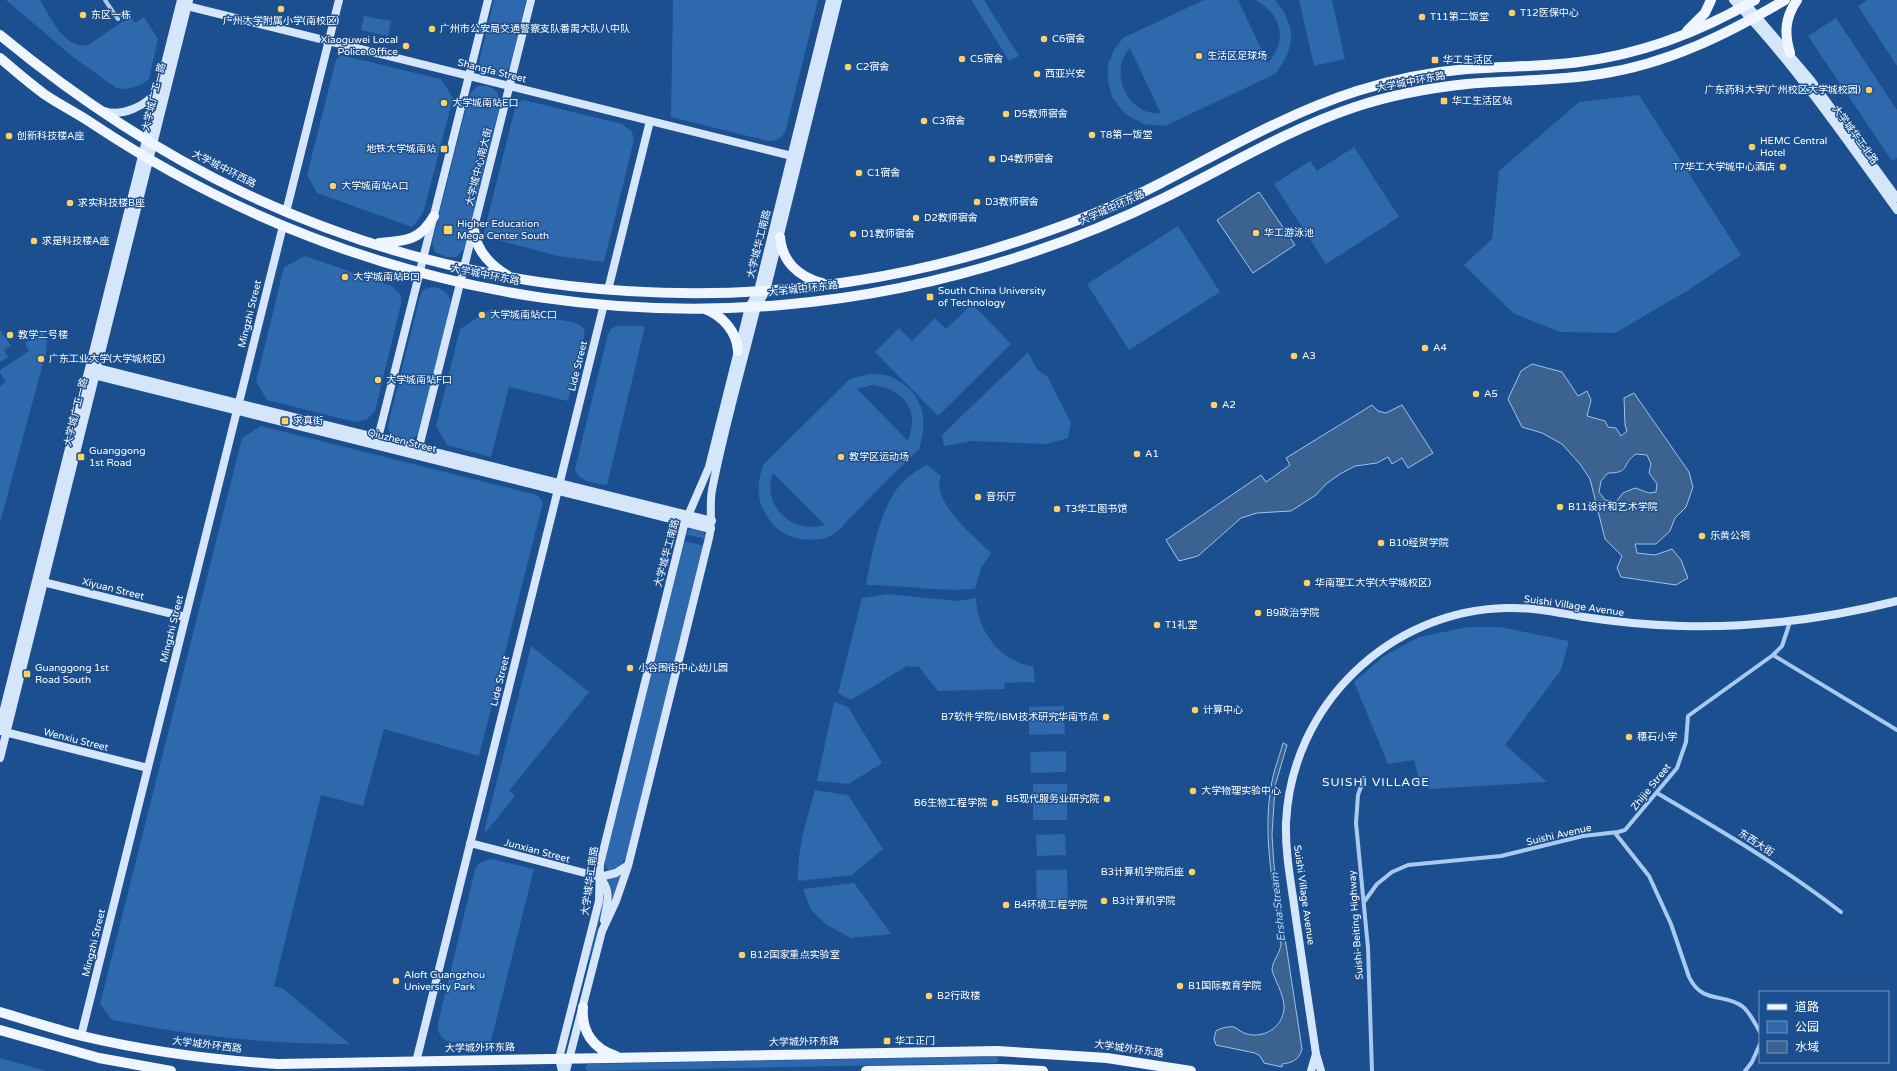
<svg xmlns="http://www.w3.org/2000/svg" width="1897" height="1071" font-family="'Varela Round','Noto Sans SC',sans-serif">
<style>
.green{fill:#2e69ad;fill-rule:evenodd}
.water{fill:#3c6290;stroke:#9cc4f0;fill-rule:evenodd}
.lines{fill:none;stroke-linecap:round;stroke-linejoin:round}
.street{stroke:#a9c9ee;stroke-width:4}
.secondary{stroke:#d6e6fa;stroke-width:8}
.primary{stroke:#f0f6ff;stroke-width:10}
.poi-dot{fill:#ffd166;stroke:#1b4f8f;stroke-width:1.5}
.labels{text-anchor:middle;dominant-baseline:central;stroke-width:3;stroke-linejoin:round;paint-order:stroke}
.poi-label{font-size:10px;fill:#fff;stroke:#1b4f8f;text-anchor:start}
.street-label{font-size:10px;fill:#fff;stroke:#1b4f8f}
.water-label{font-size:11px;font-style:italic;fill:#b5d3f5;stroke:#1b4f8f}
.quarter-label{font-size:12px;letter-spacing:1px;fill:#fff;stroke:#1b4f8f}
</style>
<rect width="100%" height="100%" fill="#1b4f8f"/>
<path class="green" d="M 6,0 L 40,0 C 50,16 64,50 88,45 L 131,16 L 135,23 L 144,17 L 158,39 L 149,79 C 142,86 125,91 116,88 L 73,57 Z
M 494,0 L 526,0 L 510,66 L 505,73 L 495,77 L 483,71 L 479,62 Z
M 673,0 L 818,0 L 786,129 C 783,138 777,141 768,141 L 671,117 Z
M 973,0 L 984,0 L 1019,56 L 1009,61 L 972,1 Z
M 1204,0 L 1238,0 L 1268,63 C 1288,40 1282,14 1255,0 L 1275,0 C 1297,26 1296,48 1275,74 L 1165,126 L 1144,124 L 1125,114 L 1112,97 L 1108,82 L 1108,65 L 1114,50 L 1123,38 ZM 1130,48 L 1161,114 C 1156,113 1150,113 1145,111 C 1121,100 1112,68 1130,48 Z
M 1299,0 L 1332,0 L 1345,59 L 1314,66 Z
M 1867,0 L 1897,0 L 1897,66 L 1858,6 Z
M 364,16 L 391,21 L 388,36 L 361,30 Z
M 1836,18 L 1897,110 L 1897,158 L 1892,161 L 1808,36 Z
M 340,55 L 441,79 L 453,98 L 424,210 L 419,219 L 412,227 L 317,193 L 307,175 L 336,60 Z
M 478,86 C 492,84 501,91 500,105 L 464,250 L 456,257 L 446,257 L 435,252 L 432,243 L 469,96 L 473,90 Z
M 1639,95 L 1741,255 L 1687,291 L 1615,333 L 1560,332 L 1513,313 L 1464,265 L 1492,239 L 1499,171 L 1579,102 Z
M 524,100 L 622,124 L 632,132 L 634,140 L 604,262 L 558,256 L 483,236 L 515,108 L 518,103 Z
M 1354,147 L 1399,217 L 1326,264 L 1274,184 L 1310,161 L 1317,171 Z
M 1178,226 L 1220,292 L 1129,350 L 1087,284 Z
M 305,256 L 392,286 L 401,295 L 401,304 L 375,411 L 366,420 L 355,422 L 267,400 L 256,382 L 284,267 Z
M 433,287 C 443,289 452,294 450,305 L 419,433 C 411,446 387,441 388,425 L 420,296 L 424,289 Z
M 972,304 L 1011,344 L 938,416 L 875,352 L 899,328 L 912,341 L 935,318 L 946,329 Z
M 491,309 L 573,322 L 582,326 L 585,333 L 568,401 L 509,387 L 491,457 L 447,445 L 436,426 L 460,329 Z
M 616,326 L 645,326 L 607,485 C 596,483 578,482 575,469 L 608,334 L 611,329 Z
M 0,330 L 11,346 L 4,350 L 8,357 L 0,362 Z
M 43,332 L 47,342 L 46,352 L 0,523 L 0,386 L 6,382 L 0,373 L 0,370 L 29,351 L 25,343 Z
M 1028,352 L 1037,370 L 1047,376 L 1071,423 L 1068,438 L 1046,444 L 972,441 L 944,446 L 942,435 Z
M 869,374 C 876,374 885,374 891,377 C 923,391 929,418 919,449 C 897,471 875,492 854,514 C 847,520 840,531 832,535 C 814,545 783,539 771,522 C 756,502 756,488 763,465 L 850,379 ZM 872,385 C 904,389 920,409 908,441 L 857,389 ZM 773,473 L 824,524 L 824,525 C 819,526 813,527 808,527 C 782,525 763,498 773,473 Z
M 261,426 L 537,495 L 543,502 L 479,756 L 384,729 L 363,806 L 321,795 L 274,986 L 282,988 L 350,1044 C 266,1044 193,1036 112,1020 L 100,1004 L 242,438 Z
M 927,465 L 941,476 C 930,501 975,537 991,553 L 981,568 L 975,589 C 939,592 903,585 866,585 C 872,553 881,500 906,479 C 912,473 920,469 927,465 Z
M 691,528 L 703,530 L 706,539 L 685,534 Z
M 683,541 L 705,546 L 626,857 L 619,868 L 610,871 L 606,868 L 604,863 Z
M 888,594 L 956,601 L 976,598 C 977,625 993,652 1018,662 C 1023,664 1028,666 1033,666 L 1035,682 L 1004,683 L 1005,689 L 938,691 L 919,667 L 907,666 L 851,700 L 838,693 L 862,598 Z
M 1468,627 L 1500,627 L 1569,641 L 1561,670 L 1505,745 L 1547,782 L 1429,789 L 1424,778 L 1419,780 L 1414,760 L 1388,764 L 1354,682 L 1384,656 L 1419,637 Z
M 531,646 L 589,692 L 509,791 L 515,796 L 485,833 L 485,828 Z
M 834,702 L 848,707 L 882,763 L 849,784 L 817,781 Z
M 1064,706 L 1065,734 L 1029,735 L 1029,707 Z
M 1066,751 L 1066,772 L 1031,773 L 1030,752 Z
M 1033,784 L 1067,784 L 1067,820 L 1033,820 Z
M 815,790 L 848,795 L 883,849 L 852,875 L 798,881 C 797,849 806,821 815,790 Z
M 1065,834 L 1066,855 L 1037,856 L 1036,835 Z
M 491,859 L 534,869 L 491,1041 L 450,1042 C 441,1039 437,1033 438,1023 L 475,870 L 479,863 Z
M 1036,870 L 1067,870 L 1068,909 L 1037,910 Z
M 621,875 L 611,903 L 611,892 L 608,880 Z
M 854,883 L 891,934 L 851,938 L 827,925 L 811,910 L 803,889 Z
M 604,897 L 605,899 L 589,961 L 588,960 Z
M 959,1057 L 997,1057 L 999,1061 L 996,1063 L 588,1071 L 585,1067 L 588,1064 Z
M 0,1058 L 46,1071 L 0,1071 Z"/>
<path class="water" d="M 1259,192 L 1295,245 L 1253,273 L 1217,220 Z
M 1532,364 L 1562,372 L 1578,396 L 1587,391 L 1591,400 L 1587,416 L 1605,421 L 1608,427 L 1616,428 L 1621,436 L 1627,431 L 1625,425 L 1624,398 L 1634,393 L 1689,472 L 1693,487 L 1686,507 L 1675,518 L 1670,531 L 1656,544 L 1635,544 L 1637,553 L 1655,555 L 1672,549 L 1681,560 L 1688,578 L 1676,585 L 1621,577 L 1617,568 L 1622,556 L 1605,539 L 1590,479 L 1580,464 L 1562,444 L 1542,433 L 1522,427 L 1508,399 L 1521,371 ZM 1636,454 L 1647,455 L 1651,464 L 1649,473 L 1657,484 L 1656,492 L 1649,493 L 1635,488 L 1623,493 L 1616,502 L 1605,500 L 1599,492 L 1601,481 L 1608,473 C 1631,473 1621,464 1636,454 Z
M 1372,405 L 1378,411 L 1386,413 L 1402,405 L 1433,453 L 1408,468 L 1402,458 L 1392,464 L 1388,457 L 1377,463 L 1355,466 L 1340,474 L 1326,484 L 1316,495 L 1291,511 L 1257,513 L 1241,518 L 1198,556 L 1179,561 L 1166,540 L 1261,475 L 1266,482 L 1290,465 L 1286,458 Z
M 1283,743 L 1287,745 L 1275,786 L 1272,835 L 1274,866 L 1302,1049 C 1299,1060 1292,1063 1282,1064 L 1282,1067 L 1264,1063 L 1260,1056 L 1255,1053 L 1216,1045 L 1214,1039 L 1216,1031 C 1220,1028 1229,1026 1234,1027 C 1238,1029 1242,1033 1247,1034 C 1266,1039 1285,1025 1284,1005 C 1283,993 1275,981 1272,970 C 1272,961 1280,954 1281,944 C 1275,891 1262,840 1271,787 C 1273,772 1279,758 1283,743 Z"/>
<g class="lines">
<path class="street" d="M 105,0 L 118,19
M 1773,655 L 1782,646 L 1789,625
M 1364,778 L 1358,795 L 1356,823 L 1368,948 L 1372,1071
M 1657,793 C 1720,830 1783,867 1841,912
M 1615,833 L 1649,876 L 1671,924 L 1689,977 C 1702,1004 1723,993 1742,1006 C 1750,1012 1755,1024 1760,1032
M 1364,902 L 1377,884 L 1392,872 L 1408,865 L 1501,856 L 1583,836 L 1618,832 L 1625,830 L 1677,768 L 1686,742 L 1688,716 L 1773,655 L 1897,730
M 1745,1071 L 1752,1062 L 1760,1044"/>
<path class="secondary" d="M 1733,0 C 1795,65 1845,138 1897,210
M 1743,0 L 1811,80 L 1897,198
M 183,5 L 796,157
M 104,111 C 122,117 147,106 157,90
M 286,212 L 339,0
M 608,290 L 650,121
M 93,367 L 712,521
M 90,374 L 711,529
M 377,442 L 488,0
M 418,451 L 531,0
M 39,581 L 185,617
M 0,725 L 181,0
M 1,731 L 148,768
M 0,758 L 189,0
M 470,843 L 600,877 L 616,873 L 628,865
M 600,878 C 612,890 607,905 604,920
M 81,1036 L 283,226
M 416,1062 L 604,304
M 562,1071 L 559,1058 L 599,901 L 600,864 L 684,525 L 709,467 L 749,307 L 758,291 L 830,0
M 566,1071 L 602,931 L 616,901 L 628,866 L 709,538 C 713,522 709,506 712,490 C 724,428 742,367 757,306 L 766,291 L 838,0
M 1311,1071 L 1316,1054
M 1321,1071 L 1316,1054 C 1309,1009 1303,964 1296,919 C 1292,887 1285,855 1286,823 C 1291,705 1390,610 1507,608 C 1533,607 1559,613 1584,617 C 1616,622 1648,625 1681,626 C 1754,628 1826,619 1897,601"/>
<path class="primary" d="M 1687,31 L 1705,13 L 1711,0
M 0,35 C 75,97 156,151 244,193 C 485,307 769,325 1022,240 C 1070,224 1117,206 1161,183 C 1225,150 1288,113 1357,91 C 1392,80 1430,72 1467,69 C 1504,66 1542,67 1579,62 C 1643,54 1700,32 1755,0
M 1790,53 C 1784,33 1785,18 1797,0
M 0,58 C 14,70 29,83 44,94 C 60,105 77,113 93,124 C 370,308 707,360 1024,255 C 1073,239 1120,220 1166,197 C 1228,166 1289,129 1355,107 C 1391,95 1429,88 1467,84 C 1512,80 1556,81 1600,74 C 1668,64 1727,34 1785,0
M 474,230 C 476,251 490,265 508,276
M 780,237 C 782,262 799,277 822,283
M 379,243 C 405,241 420,241 434,216
M 705,309 C 722,315 737,332 738,351
M 583,1007 C 581,1031 593,1049 616,1056
M 0,1012 C 27,1020 54,1029 82,1036 C 146,1051 212,1060 278,1064 L 997,1051 L 1107,1058 L 1191,1071
M 0,1030 L 99,1058 L 171,1071
M 866,1071 L 999,1069 L 1043,1071"/>
</g>
<g class="poi-dot">
<circle cx="281" cy="9" r="4"/>
<circle cx="1512" cy="13" r="4"/>
<circle cx="83" cy="15" r="4"/>
<circle cx="1422" cy="17" r="4"/>
<circle cx="432" cy="29" r="4"/>
<circle cx="1044" cy="39" r="4"/>
<circle cx="406" cy="46" r="4"/>
<circle cx="1199" cy="56" r="4"/>
<circle cx="962" cy="59" r="4"/>
<rect x="1431" y="56" width="8" height="8" rx="2"/>
<circle cx="848" cy="67" r="4"/>
<circle cx="1037" cy="74" r="4"/>
<circle cx="1869" cy="90" r="4"/>
<rect x="1440" y="97" width="8" height="8" rx="2"/>
<circle cx="444" cy="103" r="4"/>
<circle cx="1006" cy="114" r="4"/>
<circle cx="924" cy="121" r="4"/>
<circle cx="1092" cy="135" r="4"/>
<circle cx="9" cy="136" r="4"/>
<circle cx="1752" cy="147" r="4"/>
<rect x="440" y="145" width="8" height="8" rx="2"/>
<circle cx="992" cy="159" r="4"/>
<circle cx="1783" cy="167" r="4"/>
<circle cx="859" cy="173" r="4"/>
<circle cx="333" cy="186" r="4"/>
<circle cx="977" cy="202" r="4"/>
<circle cx="70" cy="203" r="4"/>
<circle cx="916" cy="218" r="4"/>
<rect x="443" y="225" width="10" height="10" rx="2"/>
<circle cx="1256" cy="233" r="4"/>
<circle cx="853" cy="234" r="4"/>
<circle cx="34" cy="241" r="4"/>
<circle cx="345" cy="277" r="4"/>
<rect x="926" y="293" width="8" height="8" rx="2"/>
<circle cx="482" cy="315" r="4"/>
<circle cx="10" cy="335" r="4"/>
<circle cx="1425" cy="348" r="4"/>
<circle cx="1294" cy="356" r="4"/>
<circle cx="41" cy="359" r="4"/>
<circle cx="378" cy="380" r="4"/>
<circle cx="1476" cy="394" r="4"/>
<circle cx="1214" cy="405" r="4"/>
<rect x="281" y="417" width="8" height="8" rx="2"/>
<circle cx="1137" cy="454" r="4"/>
<rect x="77" y="453" width="8" height="8" rx="2"/>
<circle cx="841" cy="457" r="4"/>
<circle cx="978" cy="497" r="4"/>
<circle cx="1560" cy="507" r="4"/>
<circle cx="1057" cy="509" r="4"/>
<circle cx="1702" cy="536" r="4"/>
<circle cx="1381" cy="543" r="4"/>
<circle cx="1307" cy="583" r="4"/>
<circle cx="1258" cy="613" r="4"/>
<circle cx="1157" cy="625" r="4"/>
<circle cx="630" cy="668" r="4"/>
<rect x="23" y="670" width="8" height="8" rx="2"/>
<circle cx="1195" cy="710" r="4"/>
<circle cx="1106" cy="717" r="4"/>
<circle cx="1629" cy="737" r="4"/>
<circle cx="1193" cy="791" r="4"/>
<circle cx="1107" cy="799" r="4"/>
<circle cx="995" cy="803" r="4"/>
<circle cx="1192" cy="872" r="4"/>
<circle cx="1104" cy="901" r="4"/>
<circle cx="1006" cy="905" r="4"/>
<circle cx="742" cy="955" r="4"/>
<circle cx="396" cy="981" r="4"/>
<circle cx="1180" cy="986" r="4"/>
<circle cx="929" cy="996" r="4"/>
<rect x="883" y="1037" width="8" height="8" rx="2"/>
</g>
<g class="labels">
<g class="poi-label">
<text x="1520" y="13">T12医保中心</text>
<text x="91" y="15">东区一栋</text>
<text x="1430" y="17">T11第二饭堂</text>
<text x="281" y="21" text-anchor="middle">广州大学附属小学(南校区)</text>
<text x="440" y="29">广州市公安局交通警察支队番禺大队八中队</text>
<text x="1052" y="39">C6宿舍</text>
<text x="398" y="40" text-anchor="end">Xiaoguwei Local<tspan x="398" dy="12">Police Office</tspan></text>
<text x="1207" y="56">生活区足球场</text>
<text x="970" y="59">C5宿舍</text>
<text x="1443" y="60">华工生活区</text>
<text x="856" y="67">C2宿舍</text>
<text x="1045" y="74">西亚兴安</text>
<text x="1861" y="90" text-anchor="end">广东药科大学(广州校区大学城校园)</text>
<text x="1452" y="101">华工生活区站</text>
<text x="452" y="103">大学城南站E口</text>
<text x="1014" y="114">D5教师宿舍</text>
<text x="932" y="121">C3宿舍</text>
<text x="1100" y="135">T8第一饭堂</text>
<text x="17" y="136">创新科技楼A座</text>
<text x="1760" y="141">HEMC Central<tspan x="1760" dy="12">Hotel</tspan></text>
<text x="436" y="149" text-anchor="end">地铁大学城南站</text>
<text x="1000" y="159">D4教师宿舍</text>
<text x="1775" y="167" text-anchor="end">T7华工大学城中心酒店</text>
<text x="867" y="173">C1宿舍</text>
<text x="341" y="186">大学城南站A口</text>
<text x="985" y="202">D3教师宿舍</text>
<text x="78" y="203">求实科技楼B座</text>
<text x="924" y="218">D2教师宿舍</text>
<text x="457" y="224">Higher Education<tspan x="457" dy="12">Mega Center South</tspan></text>
<text x="1264" y="233">华工游泳池</text>
<text x="861" y="234">D1教师宿舍</text>
<text x="42" y="241">求是科技楼A座</text>
<text x="353" y="277">大学城南站B口</text>
<text x="938" y="291">South China University<tspan x="938" dy="12">of Technology</tspan></text>
<text x="490" y="315">大学城南站C口</text>
<text x="18" y="335">教学二号楼</text>
<text x="1433" y="348">A4</text>
<text x="1302" y="356">A3</text>
<text x="49" y="359">广东工业大学(大学城校区)</text>
<text x="386" y="380">大学城南站F口</text>
<text x="1484" y="394">A5</text>
<text x="1222" y="405">A2</text>
<text x="293" y="421">求真街</text>
<text x="89" y="451">Guanggong<tspan x="89" dy="12">1st Road</tspan></text>
<text x="1145" y="454">A1</text>
<text x="849" y="457">教学区运动场</text>
<text x="986" y="497">音乐厅</text>
<text x="1568" y="507">B11设计和艺术学院</text>
<text x="1065" y="509">T3华工图书馆</text>
<text x="1710" y="536">乐黄公祠</text>
<text x="1389" y="543">B10经贸学院</text>
<text x="1315" y="583">华南理工大学(大学城校区)</text>
<text x="1266" y="613">B9政治学院</text>
<text x="1165" y="625">T1礼堂</text>
<text x="35" y="668">Guanggong 1st<tspan x="35" dy="12">Road South</tspan></text>
<text x="638" y="668">小谷围街中心幼儿园</text>
<text x="1203" y="710">计算中心</text>
<text x="1098" y="717" text-anchor="end">B7软件学院/IBM技术研究华南节点</text>
<text x="1637" y="737">穗石小学</text>
<text x="1201" y="791">大学物理实验中心</text>
<text x="1099" y="799" text-anchor="end">B5现代服务业研究院</text>
<text x="987" y="803" text-anchor="end">B6生物工程学院</text>
<text x="1184" y="872" text-anchor="end">B3计算机学院后座</text>
<text x="1112" y="901">B3计算机学院</text>
<text x="1014" y="905">B4环境工程学院</text>
<text x="750" y="955">B12国家重点实验室</text>
<text x="404" y="975">Aloft Guangzhou<tspan x="404" dy="12">University Park</tspan></text>
<text x="1188" y="986">B1国际教育学院</text>
<text x="937" y="996">B2行政楼</text>
<text x="895" y="1041">华工正门</text>
</g>
<g class="street-label">
<text transform="translate(492 71) rotate(14)">Shangfa Street</text>
<text transform="translate(1411 82) rotate(-11)">大学城中环东路</text>
<text transform="translate(154 97) rotate(-76)">大学城广工一路</text>
<text transform="translate(1855 135) rotate(54)">大学城华工北路</text>
<text transform="translate(479 167) rotate(-76)">大学城中心南大街</text>
<text transform="translate(224 169) rotate(27)">大学城中环西路</text>
<text transform="translate(1112 208) rotate(-24)">大学城中环东路</text>
<text transform="translate(759 244) rotate(-76)">大学城华工南路</text>
<text transform="translate(485 275) rotate(11)">大学城中环东路</text>
<text transform="translate(803 289) rotate(-6)">大学城中环东路</text>
<text transform="translate(250 314) rotate(-76)">Mingzhi Street</text>
<text transform="translate(578 366) rotate(-76)">Lide Street</text>
<text transform="translate(76 412) rotate(-76)">大学城广工一路</text>
<text transform="translate(402 441) rotate(14)">Qiuzhen Street</text>
<text transform="translate(667 553) rotate(-75)">大学城华工南路</text>
<text transform="translate(113 589) rotate(14)">Xiyuan Street</text>
<text transform="translate(1574 606) rotate(8)">Suishi Village Avenue</text>
<text transform="translate(172 629) rotate(-76)">Mingzhi Street</text>
<text transform="translate(500 681) rotate(-76)">Lide Street</text>
<text transform="translate(76 740) rotate(14)">Wenxiu Street</text>
<text transform="translate(1651 787) rotate(-51)">Zhijie Street</text>
<text transform="translate(1559 835) rotate(-13)">Suishi Avenue</text>
<text transform="translate(1756 843) rotate(33)">东西大街</text>
<text transform="translate(537 851) rotate(15)">Junxian Street</text>
<text transform="translate(590 881) rotate(-82)">大学城华工南路</text>
<text transform="translate(1304 895) rotate(82)">Suishi Village Avenue</text>
<text transform="translate(1356 925) rotate(-94)">Suishi-Beiting Highway</text>
<text transform="translate(94 943) rotate(-76)">Mingzhi Street</text>
<text transform="translate(804 1042) rotate(-1)">大学城外环东路</text>
<text transform="translate(207 1045) rotate(7)">大学城外环西路</text>
<text transform="translate(480 1048) rotate(-1)">大学城外环东路</text>
<text transform="translate(1129 1049) rotate(8)">大学城外环东路</text>
</g>
<g class="water-label">
<text transform="translate(1278 907) rotate(-96)">Ersha Stream</text>
</g>
<g class="quarter-label">
<text x="1376" y="782">SUISHI VILLAGE</text>
</g>
</g>
<rect x="1759" y="991" width="130" height="72" fill="#1b4f8f" stroke="#7695bc"/>
<rect x="1767" y="1004" width="20" height="6" fill="#f0f6ff" stroke="#7695bc"/>
<text x="1795" y="1011" font-size="12" fill="#ffffff">道路</text>
<rect x="1767" y="1021" width="20" height="12" fill="#2e69ad" stroke="#7695bc"/>
<text x="1795" y="1031" font-size="12" fill="#ffffff">公园</text>
<rect x="1767" y="1041" width="20" height="12" fill="#3c6290" stroke="#7695bc"/>
<text x="1795" y="1051" font-size="12" fill="#ffffff">水域</text>
</svg>
